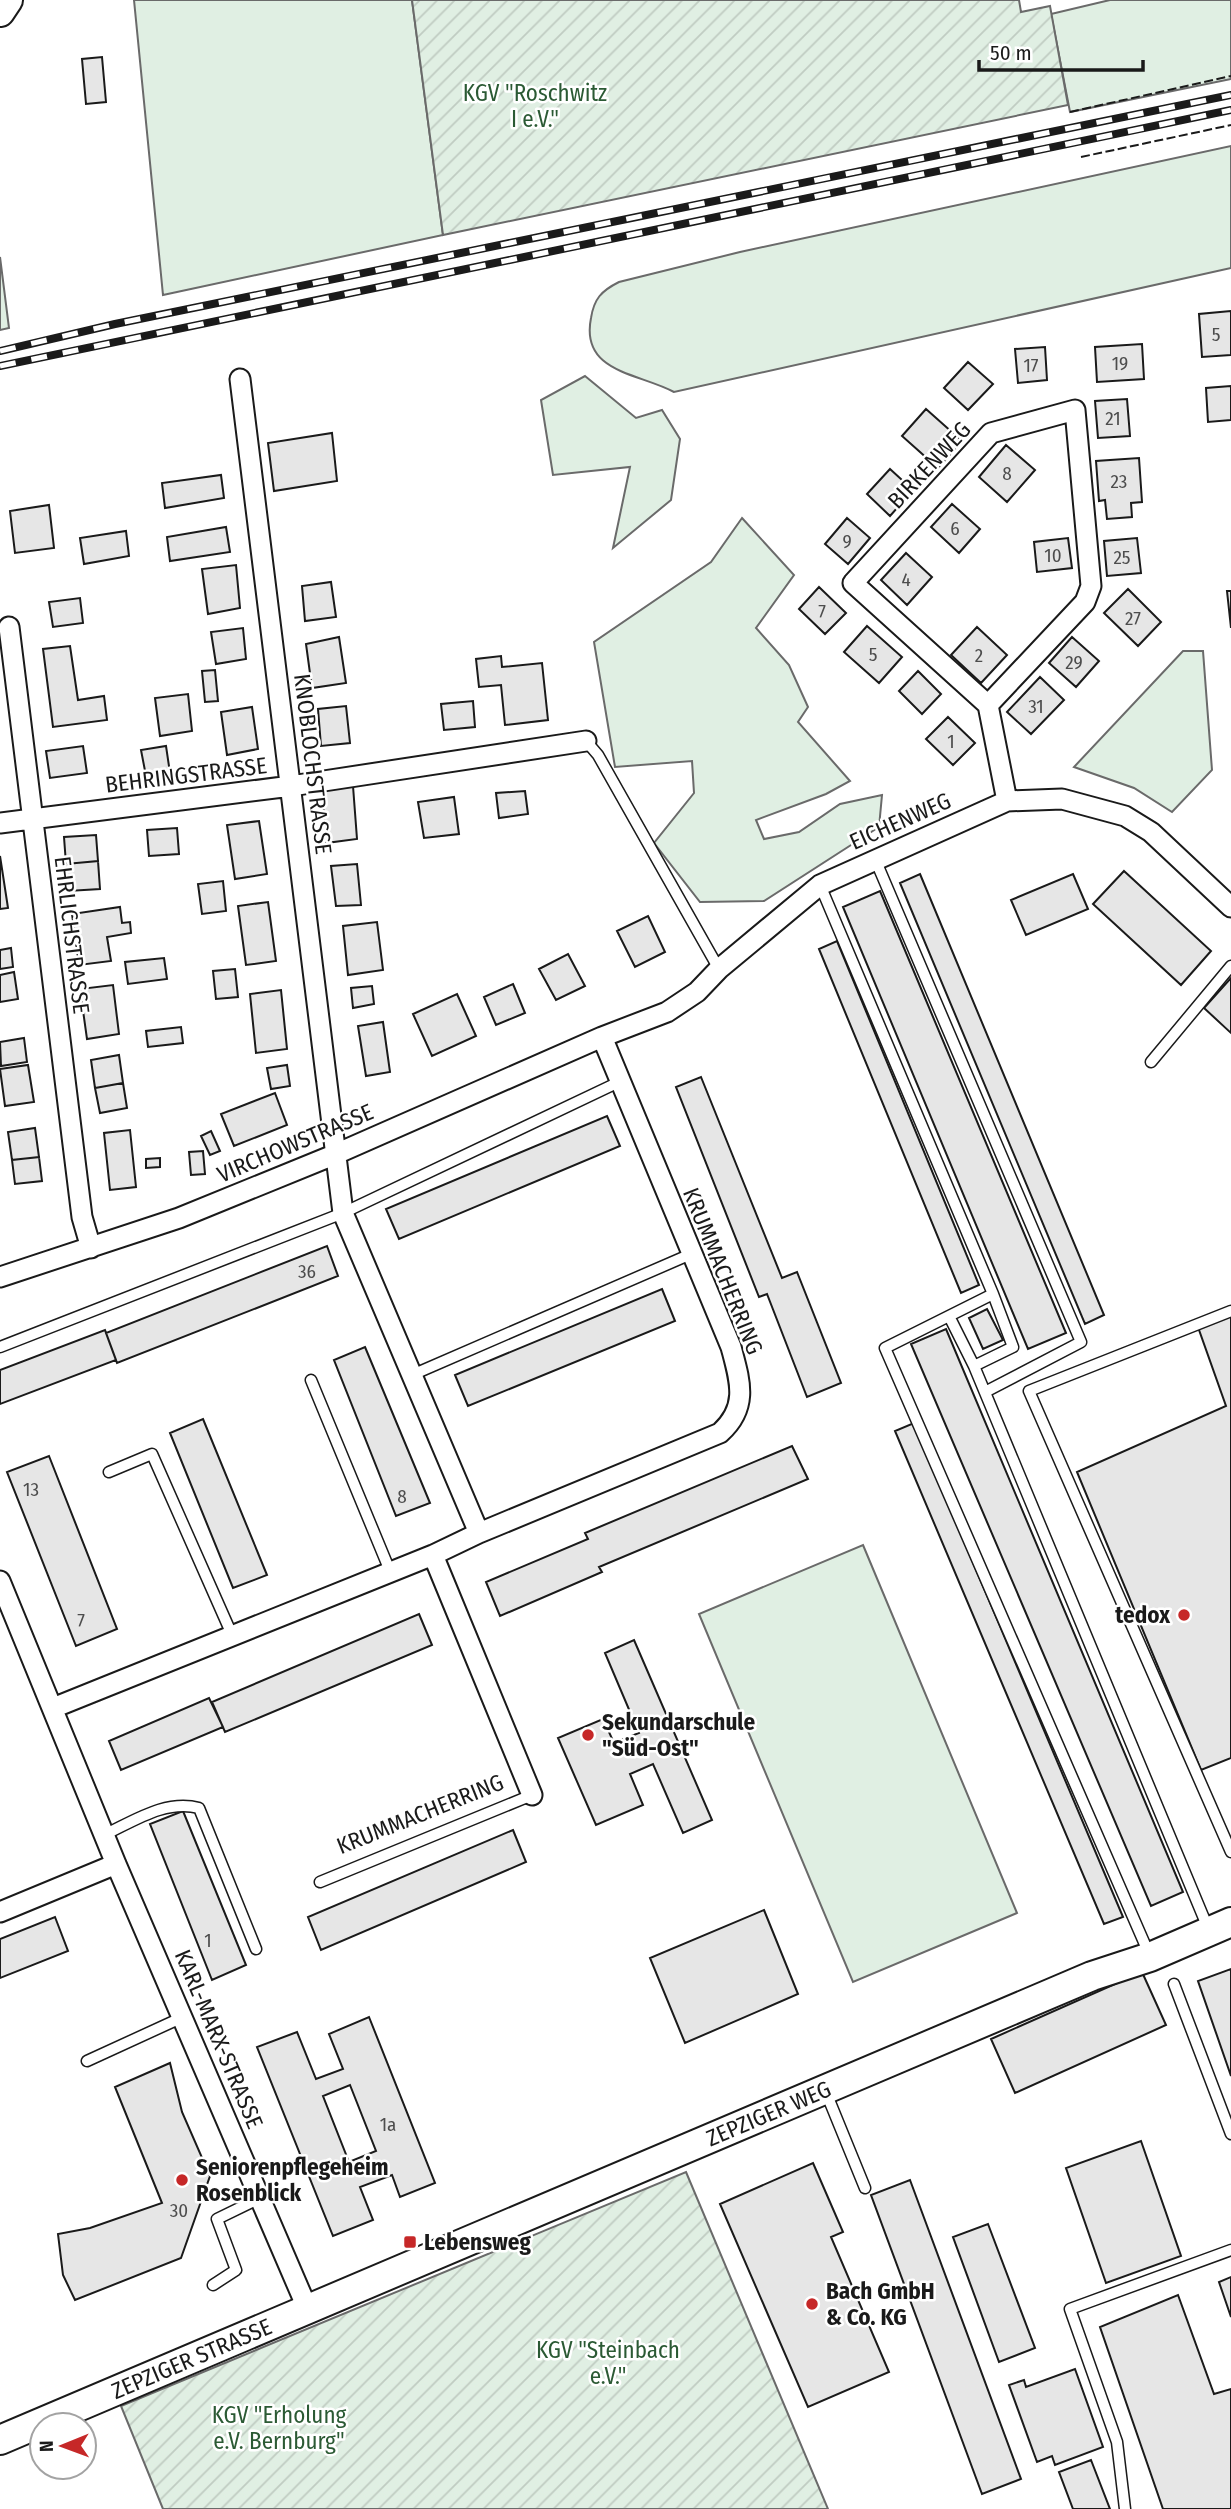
<svg xmlns="http://www.w3.org/2000/svg" width="1231" height="2509" font-family="'Fira Sans Condensed',sans-serif">
<style>
.green{fill:#e0efe3;stroke:#6a6a6a;stroke-width:2}
.garden{fill:url(#garden-furrows);stroke:#6a6a6a;stroke-width:2}
.building{fill:#e6e6e6;stroke:#1a1a1a;stroke-width:2;fill-rule:evenodd}
.lines{fill:none;stroke-linecap:round;stroke-linejoin:round}
.lane-casing{stroke:#1a1a1a;stroke-width:13}
.street-casing{stroke:#1a1a1a;stroke-width:23}
.secondary-casing{stroke:#1a1a1a;stroke-width:32}
.lane{stroke:#fff;stroke-width:10}
.street{stroke:#fff;stroke-width:19}
.secondary{stroke:#fff;stroke-width:28}
.rail-casing{stroke:#1a1a1a;stroke-width:8}
.rail{stroke:#fff;stroke-width:5;stroke-dasharray:16;stroke-linecap:butt}
.fence{stroke:#1a1a1a;stroke-width:2;stroke-dasharray:9 3.5;stroke-linecap:butt}
.poi-dot{fill:#c62828;stroke:#fff;stroke-width:2.5}
.labels{text-anchor:middle;dominant-baseline:central;stroke-width:5;stroke-linejoin:round;paint-order:stroke}
.number-label{font-size:19px;fill:#4d4d4d}
.park-label{font-size:23px;fill:#2b5a34;stroke:#fff}
.street-label{font-size:23px;fill:#1a1a1a;stroke:#fff}
.poi-label{font-size:23px;font-weight:bold;fill:#1a1a1a;stroke:#fff;text-anchor:start}
</style>
<defs>
<pattern id="garden-furrows" width="10" height="10" patternUnits="userSpaceOnUse" patternTransform="scale(1.75)"><rect width="10" height="10" fill="#e0efe3"/><path d="M-1 1l2-2M0 10L10 0M9 11l2-2" fill="none" stroke="#c0ccc2"/></pattern>
</defs>
<rect width="100%" height="100%" fill="#fff"/>
<path class="green" d="M 134,0 L 412,0 L 443,235 L 163,295 Z
M 1110,0 L 1231,0 L 1231,79 L 1070,112 L 1051,14 Z
M 1231,146 L 1231,268 L 674,392 C 639,373 580,373 591,318 C 594,299 601,291 619,282 L 740,252 Z
M 0,257 L 9,328 L 0,330 Z
M 585,376 L 636,418 L 662,410 L 680,439 L 671,500 L 613,548 L 630,467 L 553,475 L 541,400 Z
M 742,518 L 794,575 L 756,628 L 789,665 L 808,707 L 798,722 L 850,781 L 826,794 L 756,820 L 764,839 L 799,832 L 840,804 L 882,795 L 879,827 L 764,901 L 700,902 L 654,843 L 694,793 L 692,761 L 615,767 L 594,642 L 711,562 Z
M 1183,651 L 1203,651 L 1212,770 L 1172,812 L 1134,788 L 1074,767 Z
M 863,1545 L 1017,1913 L 853,1982 L 699,1614 Z"/>
<path class="garden" d="M 412,0 L 1019,0 L 1021,12 L 1050,6 L 1068,105 L 443,235 Z
M 686,2172 L 828,2509 L 163,2509 L 121,2406 Z"/>
<path class="building" d="M 102,57 L 106,102 L 86,104 L 82,59 Z
M 1231,311 L 1231,355 L 1202,357 L 1199,314 Z
M 1142,344 L 1144,379 L 1097,382 L 1095,347 Z
M 1045,347 L 1047,380 L 1018,383 L 1015,349 Z
M 968,362 L 993,384 L 968,410 L 944,388 Z
M 1231,386 L 1231,420 L 1208,422 L 1206,388 Z
M 1127,399 L 1130,436 L 1098,438 L 1095,401 Z
M 926,409 L 962,441 L 938,468 L 902,436 Z
M 332,433 L 337,481 L 274,491 L 268,443 Z
M 1006,445 L 1035,470 L 1007,502 L 979,477 Z
M 1139,458 L 1142,502 L 1131,503 L 1132,517 L 1107,519 L 1105,500 L 1099,501 L 1096,461 Z
M 890,469 L 913,490 L 890,516 L 867,494 Z
M 221,475 L 224,498 L 165,508 L 162,483 Z
M 952,504 L 980,529 L 959,553 L 931,527 Z
M 49,505 L 54,548 L 15,553 L 10,511 Z
M 847,518 L 870,538 L 848,564 L 825,544 Z
M 226,527 L 230,552 L 170,561 L 167,537 Z
M 126,531 L 129,556 L 84,564 L 80,538 Z
M 1068,538 L 1072,568 L 1037,572 L 1034,542 Z
M 1137,538 L 1141,573 L 1107,576 L 1104,541 Z
M 906,553 L 932,577 L 907,605 L 881,580 Z
M 236,565 L 240,608 L 208,614 L 202,569 Z
M 331,582 L 336,617 L 305,621 L 302,586 Z
M 819,587 L 846,613 L 825,634 L 799,609 Z
M 1128,589 L 1161,622 L 1138,646 L 1104,613 Z
M 1227,591 L 1231,591 L 1231,628 Z
M 80,598 L 83,623 L 53,627 L 49,602 Z
M 867,626 L 902,657 L 879,683 L 844,652 Z
M 977,627 L 1007,655 L 981,683 L 951,655 Z
M 243,628 L 246,659 L 216,664 L 211,632 Z
M 339,637 L 346,683 L 312,688 L 306,644 Z
M 1072,637 L 1099,661 L 1076,687 L 1049,663 Z
M 70,646 L 78,700 L 104,696 L 107,720 L 53,727 L 43,649 Z
M 501,656 L 502,667 L 542,663 L 548,720 L 505,725 L 501,685 L 479,687 L 476,659 Z
M 215,670 L 218,701 L 205,702 L 202,671 Z
M 918,671 L 941,694 L 922,714 L 899,691 Z
M 1040,677 L 1064,700 L 1031,734 L 1007,712 Z
M 188,694 L 192,731 L 160,736 L 155,698 Z
M 473,701 L 475,727 L 444,730 L 441,704 Z
M 346,706 L 350,743 L 321,746 L 318,709 Z
M 252,707 L 258,749 L 227,755 L 221,712 Z
M 948,717 L 975,743 L 953,765 L 926,739 Z
M 83,746 L 87,773 L 50,778 L 46,751 Z
M 166,746 L 170,773 L 146,776 L 141,750 Z
M 353,786 L 357,839 L 326,843 L 322,791 Z
M 525,791 L 528,814 L 499,818 L 496,793 Z
M 454,797 L 459,834 L 424,838 L 418,802 Z
M 259,821 L 267,874 L 235,879 L 227,825 Z
M 177,828 L 179,854 L 149,856 L 147,830 Z
M 96,835 L 98,861 L 66,864 L 64,837 Z
M 0,856 L 8,908 L 0,909 Z
M 98,861 L 100,889 L 68,891 L 66,864 Z
M 357,864 L 361,905 L 336,906 L 331,866 Z
M 1124,871 L 1211,951 L 1181,985 L 1093,904 Z
M 920,874 L 1104,1315 L 1085,1324 L 900,883 Z
M 1073,874 L 1088,909 L 1026,935 L 1011,900 Z
M 223,881 L 226,911 L 202,914 L 198,884 Z
M 880,891 L 1066,1333 L 1028,1349 L 843,907 Z
M 268,902 L 276,961 L 246,965 L 238,906 Z
M 120,907 L 122,923 L 130,922 L 131,933 L 107,937 L 111,961 L 79,965 L 72,914 Z
M 648,916 L 665,952 L 635,967 L 617,931 Z
M 377,922 L 383,970 L 348,975 L 343,926 Z
M 837,941 L 979,1285 L 961,1293 L 819,949 Z
M 11,948 L 13,967 L 0,969 L 0,950 Z
M 568,954 L 585,986 L 556,1000 L 539,969 Z
M 164,958 L 167,979 L 128,984 L 125,962 Z
M 235,969 L 238,997 L 216,999 L 213,971 Z
M 14,972 L 18,999 L 0,1002 L 0,975 Z
M 1231,978 L 1231,1033 L 1204,1008 Z
M 513,984 L 525,1013 L 496,1025 L 484,997 Z
M 113,985 L 119,1034 L 87,1039 L 80,989 Z
M 372,986 L 374,1004 L 353,1008 L 351,988 Z
M 281,990 L 287,1049 L 256,1053 L 250,994 Z
M 457,994 L 476,1036 L 432,1056 L 413,1014 Z
M 383,1022 L 390,1072 L 366,1076 L 358,1026 Z
M 181,1027 L 183,1043 L 148,1047 L 146,1031 Z
M 24,1038 L 27,1062 L 1,1066 L 0,1042 Z
M 119,1055 L 123,1083 L 95,1088 L 91,1060 Z
M 28,1065 L 34,1102 L 5,1106 L 0,1069 Z
M 287,1065 L 290,1086 L 271,1089 L 267,1068 Z
M 701,1077 L 782,1278 L 797,1272 L 841,1383 L 807,1397 L 767,1294 L 759,1297 L 676,1087 Z
M 123,1083 L 127,1108 L 100,1113 L 95,1088 Z
M 275,1093 L 287,1125 L 234,1146 L 221,1114 Z
M 607,1116 L 620,1146 L 399,1239 L 386,1209 Z
M 35,1128 L 39,1157 L 12,1160 L 8,1132 Z
M 130,1130 L 136,1187 L 110,1190 L 104,1133 Z
M 211,1131 L 220,1151 L 210,1155 L 201,1136 Z
M 203,1151 L 205,1174 L 191,1175 L 189,1152 Z
M 39,1157 L 42,1181 L 15,1184 L 12,1160 Z
M 160,1158 L 160,1167 L 146,1168 L 146,1159 Z
M 327,1246 L 338,1276 L 117,1363 L 106,1333 Z
M 662,1289 L 675,1321 L 468,1406 L 455,1375 Z
M 987,1309 L 1003,1340 L 983,1349 L 969,1318 Z
M 1231,1315 L 1231,1758 L 1201,1770 L 1077,1472 L 1226,1406 L 1198,1327 Z
M 946,1329 L 1183,1892 L 1151,1906 L 911,1344 Z
M 105,1330 L 116,1360 L 0,1404 L 0,1370 Z
M 365,1347 L 430,1503 L 396,1516 L 334,1360 Z
M 203,1419 L 267,1575 L 233,1588 L 170,1433 Z
M 914,1423 L 1123,1917 L 1104,1924 L 895,1431 Z
M 792,1446 L 808,1479 L 599,1567 L 602,1572 L 500,1616 L 486,1582 L 588,1539 L 585,1533 Z
M 49,1456 L 117,1629 L 76,1646 L 7,1472 Z
M 419,1614 L 432,1645 L 225,1732 L 212,1702 Z
M 634,1640 L 712,1820 L 683,1833 L 653,1764 L 630,1774 L 643,1805 L 596,1825 L 558,1738 L 603,1719 L 614,1743 L 639,1733 L 605,1653 Z
M 209,1698 L 223,1727 L 121,1770 L 109,1741 Z
M 183,1811 L 246,1965 L 212,1980 L 150,1824 Z
M 513,1830 L 526,1862 L 321,1950 L 308,1917 Z
M 764,1910 L 798,1994 L 685,2043 L 650,1958 Z
M 55,1917 L 68,1951 L 0,1978 L 0,1939 Z
M 1231,1969 L 1231,2076 L 1198,1981 Z
M 1142,1972 L 1166,2025 L 1015,2093 L 991,2039 Z
M 369,2017 L 435,2183 L 400,2197 L 392,2175 L 360,2187 L 373,2220 L 333,2236 L 257,2047 L 297,2032 L 316,2079 L 343,2069 L 329,2034 ZM 350,2085 L 376,2151 L 349,2162 L 323,2096 Z
M 170,2063 L 182,2112 L 210,2176 L 181,2258 L 75,2300 L 63,2275 L 58,2234 L 90,2228 L 162,2203 L 115,2087 Z
M 1141,2141 L 1181,2256 L 1106,2283 L 1066,2168 Z
M 813,2163 L 843,2232 L 831,2237 L 889,2372 L 808,2407 L 720,2204 Z
M 910,2180 L 1021,2479 L 982,2494 L 871,2195 Z
M 988,2224 L 1035,2348 L 999,2362 L 953,2237 Z
M 1231,2277 L 1231,2317 L 1219,2282 Z
M 1178,2295 L 1214,2394 L 1231,2389 L 1231,2509 L 1163,2509 L 1100,2327 Z
M 1075,2369 L 1103,2447 L 1055,2465 L 1052,2456 L 1037,2462 L 1009,2385 L 1024,2380 L 1026,2387 Z
M 1091,2460 L 1110,2509 L 1073,2509 L 1059,2472 Z"/>
<g class="lines">
<defs>
<path id="lane" d="M 586,741 L 598,755 L 719,969
M 875,859 L 1081,1342 L 985,1392
M 820,885 L 993,1294 L 885,1348 L 1150,1956
M 1151,1062 L 1231,966
M 1231,1311 L 1029,1391 L 1231,1852
M 949,1316 L 974,1366 L 1208,1928
M 0,1347 L 343,1213 L 619,1082
M 974,1366 L 1013,1347 L 993,1294
M 412,1375 L 691,1254
M 311,1380 L 390,1571
M 109,1472 L 152,1454 L 233,1637
M 104,1835 C 134,1821 166,1799 199,1808 L 256,1949
M 320,1882 L 532,1795
M 1174,1984 L 1231,2134
M 87,2061 L 183,2017
M 825,2090 L 865,2188
M 213,2285 L 236,2270 L 217,2219 L 260,2198
M 1125,2509 L 1117,2442 L 1070,2309 L 1231,2250"/>
<path id="street" d="M 240,379 L 343,1213 L 479,1533
M 9,627 L 82,1217 L 91,1248
M 988,705 L 853,583 L 991,433 L 1075,410 L 1091,586 L 1085,602 L 988,705 L 1007,801
M 0,823 L 291,786 L 586,741
M 0,1277 L 179,1218 L 336,1154 L 602,1037 L 667,1012 L 697,992 L 719,969 L 820,885 L 1007,801 L 1062,799 L 1125,816 L 1151,832 L 1231,907
M 433,1555 L 532,1795
M 0,1581 L 116,1864 L 308,2310
M 53,1708 L 433,1555 L 479,1533 L 720,1433 C 749,1407 740,1381 731,1347 L 602,1037
M 0,1912 L 116,1864"/>
<g id="secondary">
<path d="M 0,12 L 8,0"/>
<path id="s1" d="M 0,2440 L 1092,1976 L 1150,1957 L 1231,1922"/>
</g>
</defs>
<use href="#lane" class="lane-casing"/>
<use href="#street" class="street-casing"/>
<use href="#secondary" class="secondary-casing"/>
<use href="#lane" class="lane"/>
<use href="#street" class="street"/>
<use href="#secondary" class="secondary"/>
<defs>
<path id="rail" d="M 0,351 L 115,324 L 1231,95
M 0,366 L 1231,110"/>
</defs>
<use href="#rail" class="rail-casing"/>
<use href="#rail" class="rail"/>
<path class="fence" d="M 1070,112 L 1231,76
M 1081,157 L 1231,125"/>
</g>
<g class="poi-dot">
<circle cx="1184" cy="1615" r="7"/>
<circle cx="588" cy="1735" r="7"/>
<circle cx="182" cy="2180" r="7"/>
<rect x="403" y="2235" width="14" height="14" rx="3.5"/>
<circle cx="812" cy="2304" r="7"/>
</g>
<g class="labels">
<g class="number-label">
<text x="1216" y="334">5</text>
<text x="1120" y="363">19</text>
<text x="1031" y="365">17</text>
<text x="1113" y="418">21</text>
<text x="1007" y="473">8</text>
<text x="1119" y="481">23</text>
<text x="955" y="528">6</text>
<text x="847" y="541">9</text>
<text x="1053" y="555">10</text>
<text x="1122" y="557">25</text>
<text x="906" y="579">4</text>
<text x="822" y="611">7</text>
<text x="1133" y="618">27</text>
<text x="873" y="654">5</text>
<text x="979" y="655">2</text>
<text x="1074" y="662">29</text>
<text x="1036" y="706">31</text>
<text x="951" y="741">1</text>
<text x="307" y="1271">36</text>
<text x="31" y="1489">13</text>
<text x="402" y="1496">8</text>
<text x="81" y="1620">7</text>
<text x="208" y="1940">1</text>
<text x="388" y="2124">1a</text>
<text x="179" y="2210">30</text>
</g>
<g class="park-label">
<text x="535" y="93">KGV "Roschwitz<tspan x="535" dy="26">I e.V."</tspan></text>
<text x="608" y="2350">KGV "Steinbach<tspan x="608" dy="26">e.V."</tspan></text>
<text x="279" y="2415">KGV "Erholung<tspan x="279" dy="26">e.V. Bernburg"</tspan></text>
</g>
<g class="street-label">
<text transform="translate(929 465) rotate(-47)">BIRKENWEG</text>
<text transform="translate(313 764) rotate(83)">KNOBLOCHSTRASSE</text>
<text transform="translate(186 775) rotate(-7)">BEHRINGSTRASSE</text>
<text transform="translate(900 821) rotate(-24)">EICHENWEG</text>
<text transform="translate(72 935) rotate(83)">EHRLICHSTRASSE</text>
<text transform="translate(295 1143) rotate(-23)">VIRCHOWSTRASSE</text>
<text transform="translate(723 1271) rotate(68)">KRUMMACHERRING</text>
<text transform="translate(420 1814) rotate(-22)">KRUMMACHERRING</text>
<text transform="translate(219 2039) rotate(67)">KARL-MARX-STRASSE</text>
<text stroke="none"><textPath href="#s1" startOffset="835">ZEPZIGER WEG</textPath></text>
<text stroke="none"><textPath href="#s1" startOffset="208">ZEPZIGER STRASSE</textPath></text>
</g>
<g class="poi-label">
<text x="1170" y="1615" text-anchor="end">tedox</text>
<text x="602" y="1722">Sekundarschule<tspan x="602" dy="26">"Süd-Ost"</tspan></text>
<text x="196" y="2167">Seniorenpflegeheim<tspan x="196" dy="26">Rosenblick</tspan></text>
<text x="424" y="2242">Lebensweg</text>
<text x="826" y="2291">Bach GmbH<tspan x="826" dy="26">&amp; Co. KG</tspan></text>
</g>
</g>
<g transform="translate(63 2446) rotate(269)"><circle r="33" fill="#ffffff" stroke="#a3a3a3" stroke-width="2"/>
<path d="M0-5L12 26L0 18L-12 26Z" fill="#c62828"/>
<text y="-10" font-size="19" font-weight="bold" text-anchor="middle" fill="#1a1a1a">N</text>
</g>
<path d="M979 60v10h164v-10" fill="none" stroke="#1a1a1a" stroke-width="3.5"/>
<text x="990" y="60" font-size="21" fill="#1a1a1a" stroke="#ffffff" stroke-width="5" paint-order="stroke">50 m</text>
</svg>
